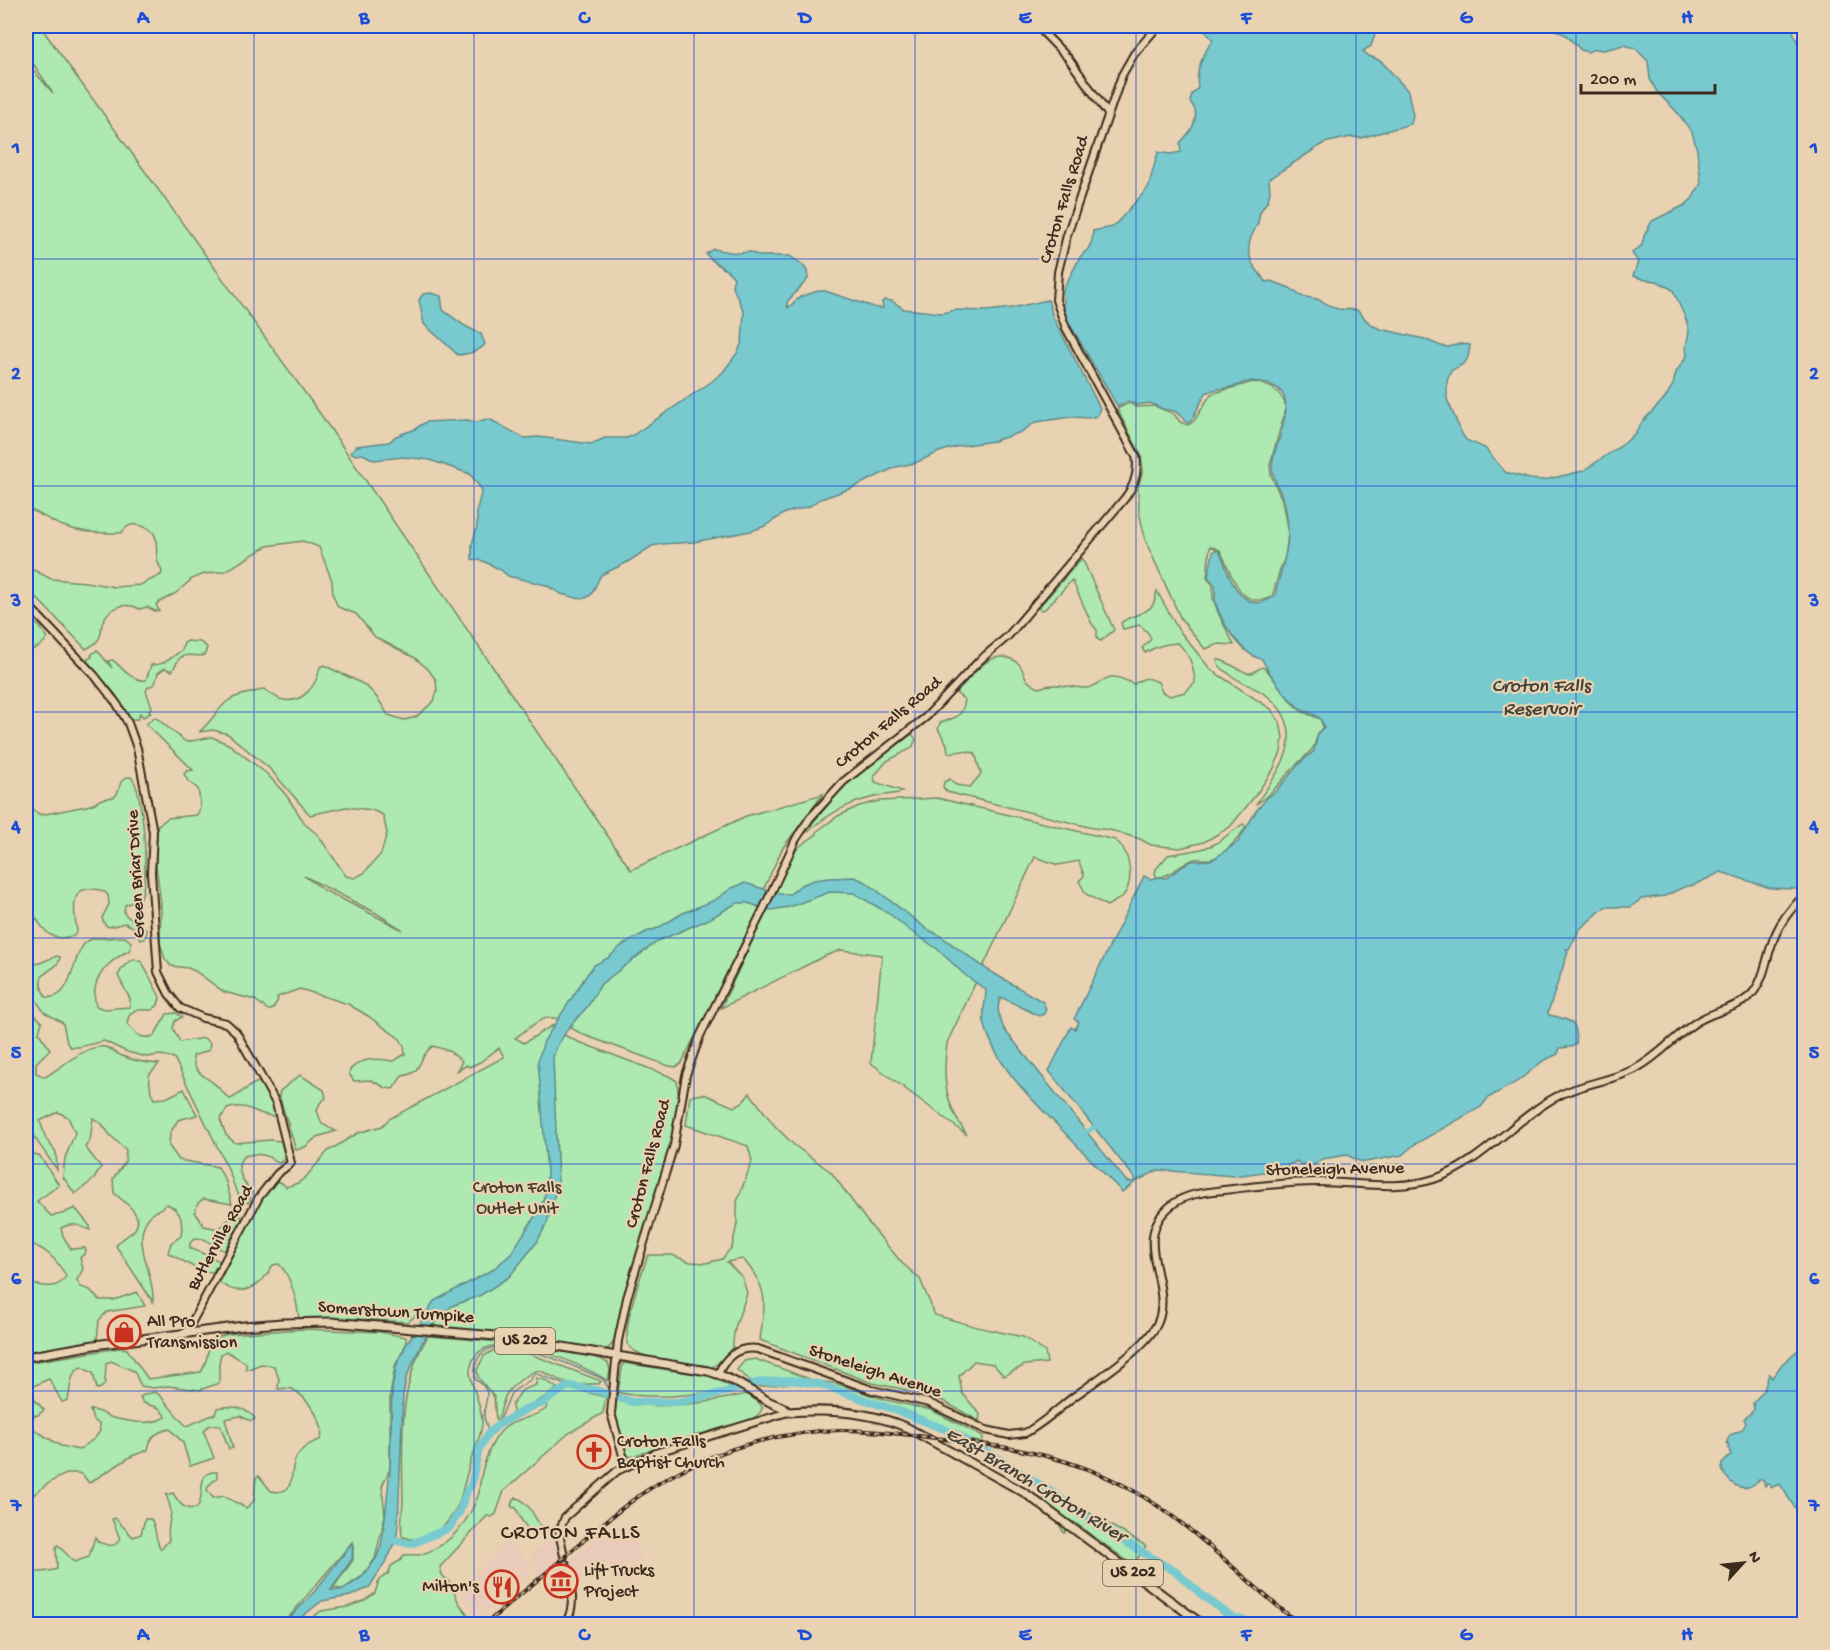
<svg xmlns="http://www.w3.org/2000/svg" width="1830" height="1650" font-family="'Gochi Hand',sans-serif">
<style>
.built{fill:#eacab9}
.green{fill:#ade9b0;stroke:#748a67;stroke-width:1.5;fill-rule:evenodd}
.water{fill:#78cacf;stroke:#608a88;stroke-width:1.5}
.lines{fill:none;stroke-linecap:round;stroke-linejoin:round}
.stream{stroke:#608a88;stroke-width:1.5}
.canal{stroke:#78cacf;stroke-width:4.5}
.river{stroke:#78cacf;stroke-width:8}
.secondary-casing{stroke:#3b2a1e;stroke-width:10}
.primary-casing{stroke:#3b2a1e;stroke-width:11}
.secondary{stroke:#e9d2b1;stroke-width:6}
.primary{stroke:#e9d2b1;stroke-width:7}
.rail-casing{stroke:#3b2a1e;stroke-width:4}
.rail{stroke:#e9d2b1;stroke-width:1.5;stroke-dasharray:4.5;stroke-linecap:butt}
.grid{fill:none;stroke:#1d4ed8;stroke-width:1.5;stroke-opacity:0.55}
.labels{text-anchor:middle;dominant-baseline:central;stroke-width:4.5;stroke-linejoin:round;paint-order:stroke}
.shield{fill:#e9d2b1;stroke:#6f5c4a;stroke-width:1.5}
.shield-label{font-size:16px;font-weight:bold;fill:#3b2a1e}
.street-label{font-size:18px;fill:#3b2a1e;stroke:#e9d2b1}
.park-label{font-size:18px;fill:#463d2d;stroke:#e9d2b1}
.poi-label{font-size:18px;fill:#3b2a1e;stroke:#e9d2b1;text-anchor:start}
.water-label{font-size:20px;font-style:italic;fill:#444239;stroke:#e9d2b1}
.quarter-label{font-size:21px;letter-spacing:1.5px;fill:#3b2a1e;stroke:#e9d2b1}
.neatline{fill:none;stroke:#1d4ed8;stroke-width:2}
.grid-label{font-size:20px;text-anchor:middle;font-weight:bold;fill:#1d4ed8}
</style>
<rect width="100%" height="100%" fill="#e9d2b1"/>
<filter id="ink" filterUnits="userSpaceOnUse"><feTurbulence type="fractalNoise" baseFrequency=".0167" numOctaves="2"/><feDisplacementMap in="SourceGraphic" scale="12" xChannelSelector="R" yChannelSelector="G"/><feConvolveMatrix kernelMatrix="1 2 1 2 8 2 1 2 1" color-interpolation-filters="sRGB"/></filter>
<g filter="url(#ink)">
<path class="built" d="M 618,1520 L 641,1553 L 639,1561 L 625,1567 L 635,1582 L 627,1586 L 609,1565 L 577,1585 L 570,1560 Z
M 507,1541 L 510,1542 L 531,1565 L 531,1571 L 529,1575 L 510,1592 L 502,1596 L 502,1598 L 480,1616 L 476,1616 L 461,1597 L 463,1587 Z
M 548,1541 L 553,1541 L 560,1554 L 568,1588 L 569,1607 L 567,1609 L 538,1570 L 531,1557 L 533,1553 Z"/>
<path class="green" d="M 26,26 L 40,26 L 321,415 L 631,870 L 746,816 L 823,794 L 782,849 L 756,906 L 761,908 L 681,1064 L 676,1067 L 669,1066 L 584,1035 L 571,1028 L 573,1025 C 544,1009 539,1022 515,1038 L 524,1043 L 553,1025 L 552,1029 L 576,1041 L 669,1076 L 677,1081 L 679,1101 L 672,1138 L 615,1339 L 610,1347 L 602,1352 L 433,1326 L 438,1318 L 415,1316 L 408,1322 L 338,1318 L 299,1318 C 297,1301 291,1276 279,1264 L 273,1265 C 261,1288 240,1299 219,1282 L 262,1197 L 276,1181 L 282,1183 L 286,1187 L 298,1183 L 306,1177 L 328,1151 L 358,1133 L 382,1126 L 389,1119 L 504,1057 L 499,1048 L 480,1062 L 469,1067 L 467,1065 L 457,1071 L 462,1061 L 449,1051 L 433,1046 C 417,1056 424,1074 402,1076 L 393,1089 L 386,1088 L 371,1080 L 354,1081 L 349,1074 L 350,1070 C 362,1056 378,1059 394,1061 L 405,1054 L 404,1046 L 400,1039 L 368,1016 L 348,1004 L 300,989 L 277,997 L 278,1000 L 272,1010 L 268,1010 L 255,1000 L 224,992 L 195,971 L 188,968 L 171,966 L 165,959 L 160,943 L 161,904 L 156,866 L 157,826 L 168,818 L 197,815 C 202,807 199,797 198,789 L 188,781 L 184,774 L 187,771 L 193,770 L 146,724 L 155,717 L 186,742 L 212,737 L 230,745 L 267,774 L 286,795 L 306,825 L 318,835 L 346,876 L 355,878 L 364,873 L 381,854 L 387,833 L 383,815 L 372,810 L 346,807 L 310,815 L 270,769 L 228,734 L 213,730 L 199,732 C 210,724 217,709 228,701 C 239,693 252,694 264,689 C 269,692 275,697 280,699 C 302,706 317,685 320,667 L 324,665 C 357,683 368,678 388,715 L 404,720 L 416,717 L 434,701 L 437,691 L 436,680 L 428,669 L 415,658 L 375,637 L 356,614 L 338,607 L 333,595 L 332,581 L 319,547 L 303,541 L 267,546 L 226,571 L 204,574 L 192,579 L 176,593 L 156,604 L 159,611 L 155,611 L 147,607 L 140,609 C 126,602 110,606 103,621 C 100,628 103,634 98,640 C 95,644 90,647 86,649 L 26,587 L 26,566 L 51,579 L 85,582 L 115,587 L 140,585 L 161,575 L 162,571 C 160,567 157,562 157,558 C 155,543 161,532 142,526 C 131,523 128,525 121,533 C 99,533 81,533 60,525 C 48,520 38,512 26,508 L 26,62 L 53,93 L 26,53 ZM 304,876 L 376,913 L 403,930 L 324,890 Z
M 1253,382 C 1270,385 1281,390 1286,407 L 1270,465 L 1271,475 L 1282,500 L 1288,534 L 1285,559 L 1281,566 L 1272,597 C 1238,612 1232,572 1220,550 L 1210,546 L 1207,578 L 1213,585 L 1213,598 L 1219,615 L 1234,645 L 1219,644 L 1205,649 L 1181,619 L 1146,542 L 1139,512 L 1138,487 L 1143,470 L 1141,455 L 1117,409 L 1129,403 L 1136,407 L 1155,406 L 1174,414 L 1180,422 L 1188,425 L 1194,421 L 1211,394 Z
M 1082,558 L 1114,630 L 1101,641 L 1097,639 L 1097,630 L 1092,624 L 1072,580 L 1045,609 L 1041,610 L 1038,608 Z
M 1157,591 L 1178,629 L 1211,670 L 1271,709 L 1280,722 L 1283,738 L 1281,752 L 1273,770 L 1255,796 L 1230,827 L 1204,842 L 1180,848 L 1151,845 L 1140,839 L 1110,830 L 1093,828 L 947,792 L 943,787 L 944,782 L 950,779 L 956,785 L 970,787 L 981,774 L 975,753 L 963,751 L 948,753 L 947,744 L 938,729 L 940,723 C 956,717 962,718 965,700 L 956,693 C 971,677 992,643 1018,663 C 1022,666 1024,675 1027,680 C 1030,683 1035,686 1039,688 C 1055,681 1068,688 1085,688 C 1095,689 1102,678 1111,677 C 1119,676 1127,681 1134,684 C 1144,677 1147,677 1158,682 L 1162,692 L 1170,696 L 1185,692 L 1195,683 C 1194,667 1190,655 1178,643 C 1165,644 1156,646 1145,653 L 1142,648 L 1151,639 L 1148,633 L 1140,625 L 1123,629 L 1121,623 C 1129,615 1145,615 1152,606 C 1155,602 1156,595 1157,591 Z
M 26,615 L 40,627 L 48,638 L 40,646 L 26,653 L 26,648 L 29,646 L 26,640 Z
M 188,641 L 200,642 L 207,647 L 205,655 C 198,658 187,652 180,658 C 177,661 175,667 172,671 L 165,668 L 158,673 L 155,684 L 148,687 L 146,691 L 152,707 L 149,710 L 151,713 L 143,717 L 140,713 L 138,719 L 130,719 L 116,695 L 86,660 L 92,657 L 91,655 L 97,650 L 112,668 L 108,661 L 113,660 C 122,668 133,682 146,680 L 151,665 C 164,666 172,657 182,650 L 184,643 Z
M 1217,660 L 1221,660 L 1247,673 L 1252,673 L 1262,667 L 1266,669 L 1292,703 L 1301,711 L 1320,719 L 1323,727 C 1316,733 1317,740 1313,748 C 1309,754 1302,759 1296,765 C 1281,780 1275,792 1256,804 C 1278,772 1309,736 1272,700 C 1262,689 1244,685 1232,676 C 1225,671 1218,667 1217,660 Z
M 912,734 L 916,739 L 912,748 L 887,761 L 874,776 L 875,782 L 902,791 L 899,793 C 859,797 833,809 802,836 L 845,784 Z
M 127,777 L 131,777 C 144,788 150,884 140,899 L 125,905 L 124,913 C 131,922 142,923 147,931 L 145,939 L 141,940 L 133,927 L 125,923 L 109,927 L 105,925 L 102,918 L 109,904 L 108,895 C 104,890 98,889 91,889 C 68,887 75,918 77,931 L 75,935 C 51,944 43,930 32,912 L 26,910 L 26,879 L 28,869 L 26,852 L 26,783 L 30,792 L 30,809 L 41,815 L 91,805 L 102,799 L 114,797 L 117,794 L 121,782 Z
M 937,798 L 1115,840 C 1130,850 1135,881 1123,896 C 1119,900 1111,903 1107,906 L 1086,894 L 1079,881 L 1084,876 L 1079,861 L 1058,865 L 1035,857 L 947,1043 C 942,1080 945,1104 967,1135 L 871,1063 L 882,955 L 841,950 L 825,956 L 721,1008 L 792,855 L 800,846 L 817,834 L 816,832 L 838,816 L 859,806 L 880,801 Z
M 1243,824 L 1246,827 C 1240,837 1224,856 1211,859 C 1205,860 1198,857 1192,860 C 1179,866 1172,875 1158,878 L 1155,874 L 1156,869 L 1168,855 L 1202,849 L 1215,844 Z
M 117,937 L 125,937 L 131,942 L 130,950 C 108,961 89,979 96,1006 L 104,1009 L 130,1007 L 130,999 L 118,976 C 122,967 126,963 134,959 L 142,962 L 160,997 L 158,1005 L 152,1010 L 135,1010 L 129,1016 L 127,1023 C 135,1034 141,1040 154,1036 L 167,1014 L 176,1013 L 182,1017 L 175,1021 L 173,1028 L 180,1042 L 204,1038 L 210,1043 L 209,1050 L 193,1056 C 193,1076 209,1076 220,1089 C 224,1093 225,1096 230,1099 C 241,1095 247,1085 259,1082 C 267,1090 273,1105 275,1116 C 258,1117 248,1101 227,1109 L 220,1119 L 226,1135 L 235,1143 L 269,1140 L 281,1141 L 285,1157 L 280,1163 C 273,1161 270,1156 263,1155 C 230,1149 236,1176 252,1192 L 249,1203 L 243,1202 L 235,1188 L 228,1169 L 174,1058 L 161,1055 L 147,1057 L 127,1052 L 104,1041 L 79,1047 L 70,1047 L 67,1043 L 63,1023 L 44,1012 L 30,991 L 26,982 L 26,961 L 37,964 L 57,956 L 60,957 C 59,974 29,968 46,997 C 73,1001 71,957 85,943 C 94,935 106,939 117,937 Z
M 26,1014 L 34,1014 L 42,1022 L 39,1033 L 50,1049 L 36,1063 L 36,1073 L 45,1077 C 61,1068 86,1044 105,1047 C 111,1048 116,1054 122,1056 C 134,1061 146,1063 159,1064 L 149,1075 L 151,1093 L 154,1099 L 166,1098 L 184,1089 L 197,1115 L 178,1120 L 170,1133 L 169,1146 L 179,1160 L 218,1167 L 226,1182 L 232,1204 L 204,1199 L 198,1203 L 195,1212 L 204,1226 L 219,1229 L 237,1211 L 242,1218 L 224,1251 L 204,1239 L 195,1238 L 190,1243 L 190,1248 L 220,1261 L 213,1272 L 201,1271 L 168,1253 L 171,1243 L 181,1236 C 183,1221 182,1211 167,1204 C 162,1208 156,1211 151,1215 C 128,1237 156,1276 153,1302 L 116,1246 C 121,1238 129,1236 135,1229 C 145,1215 123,1201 114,1193 L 113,1179 L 125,1162 L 126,1150 L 110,1135 L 102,1124 L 93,1118 L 90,1141 L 85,1147 L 101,1167 L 94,1179 L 75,1194 L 63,1177 L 65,1158 L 75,1133 L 68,1117 L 58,1112 L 40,1121 L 46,1139 L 56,1152 L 57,1170 L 28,1128 L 26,1127 Z
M 300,1075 L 324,1090 L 326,1098 L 320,1103 L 317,1111 L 322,1124 L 336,1131 L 317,1137 L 305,1147 L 296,1150 L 279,1095 L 280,1091 Z
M 750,1093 L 774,1125 L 794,1145 L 831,1172 L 866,1220 L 902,1263 L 920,1279 L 935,1315 L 977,1327 L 1023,1337 L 1045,1352 L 1047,1363 L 1025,1365 L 1004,1376 L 993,1364 L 974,1361 L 959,1376 L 962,1393 L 980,1414 L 979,1421 L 943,1401 L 912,1391 L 872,1383 L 760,1340 C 765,1301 770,1291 743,1259 L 727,1262 L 742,1277 L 747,1293 C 742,1311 732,1327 733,1348 L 716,1365 L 710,1368 C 693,1365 638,1360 629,1346 C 620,1331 642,1273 648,1255 L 672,1255 L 690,1262 L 706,1263 L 722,1259 L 732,1247 L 737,1224 L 737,1202 L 752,1161 L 748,1146 L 686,1125 L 690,1096 L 704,1094 L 734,1107 L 743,1102 Z
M 26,1151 L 40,1156 L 59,1185 L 37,1201 L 51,1216 L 62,1214 L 75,1208 L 90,1226 L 90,1230 C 79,1225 72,1222 61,1228 L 63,1236 L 71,1249 L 85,1248 L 86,1252 L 80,1258 L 83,1269 L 77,1280 L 81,1287 L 90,1290 L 99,1300 L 114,1300 L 137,1292 L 145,1306 L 107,1312 L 99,1320 L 97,1341 L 26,1352 L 26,1283 C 41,1285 58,1292 66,1276 C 56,1258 45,1248 26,1242 Z
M 304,1329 L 380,1332 L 406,1337 L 406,1344 L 395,1366 L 390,1396 L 390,1469 L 382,1486 L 385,1516 L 375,1559 L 362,1576 L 343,1589 L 333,1588 L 353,1560 L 353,1541 L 283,1624 L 26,1624 L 26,1574 C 37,1571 46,1573 57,1569 L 56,1547 L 58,1545 L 74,1562 L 89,1557 L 95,1537 L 98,1542 C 107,1545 115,1549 120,1539 L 112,1519 L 115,1518 L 133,1537 L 141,1534 L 145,1519 L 151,1519 C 157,1528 154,1539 161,1549 L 169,1540 C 165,1520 177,1519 166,1495 L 173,1493 C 179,1503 184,1511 197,1508 C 207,1493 194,1471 217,1472 L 217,1478 L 208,1486 L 207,1490 L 213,1498 L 224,1496 L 246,1508 L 254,1501 L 256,1477 L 259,1476 L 271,1491 C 297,1496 289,1474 295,1460 C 300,1449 309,1443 320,1440 C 328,1425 306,1396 292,1389 C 287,1387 283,1389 278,1389 L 279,1379 L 274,1366 L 261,1364 L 246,1370 L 246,1363 L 226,1351 L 221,1354 L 219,1363 L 219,1383 L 200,1390 L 168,1386 L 153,1388 L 141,1386 L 134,1371 L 111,1361 L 106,1363 L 105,1384 L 101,1388 L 97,1389 L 93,1373 L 81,1367 C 69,1374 71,1388 68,1400 L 62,1402 L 49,1379 L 33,1386 L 32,1391 L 35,1400 L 44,1410 L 38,1415 L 34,1416 L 26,1393 L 26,1363 L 119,1348 L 127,1349 L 148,1379 L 201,1372 C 213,1354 200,1341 228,1334 Z
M 428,1336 L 514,1343 L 599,1358 L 608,1363 L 610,1370 L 608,1381 C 582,1364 476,1315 470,1371 C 469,1383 483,1406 482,1424 C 481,1437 474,1450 470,1463 C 466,1476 463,1490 459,1503 C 452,1519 437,1538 417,1540 C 413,1540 407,1538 403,1537 L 402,1535 C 400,1522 403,1510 403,1498 C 402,1444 398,1384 428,1336 Z
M 504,1349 L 530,1354 L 601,1381 L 599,1384 C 591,1383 584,1385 576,1385 C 563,1384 553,1376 541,1371 C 533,1368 508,1388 505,1397 C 502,1404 501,1412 498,1419 L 496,1420 L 494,1397 L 478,1377 L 477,1370 L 484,1356 L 492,1351 Z
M 755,1359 L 815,1381 L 834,1383 L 886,1400 L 931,1410 L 983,1436 L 982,1447 L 960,1433 L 897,1407 L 859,1398 L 828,1386 L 806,1381 L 759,1387 L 737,1370 L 744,1361 Z
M 623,1363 L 710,1376 L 737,1390 C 702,1392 652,1402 618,1392 Z
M 536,1378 L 545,1380 L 557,1388 C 546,1399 527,1406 513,1413 L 512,1405 L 522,1390 L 536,1385 Z
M 568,1388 L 606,1397 L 603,1413 L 569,1433 L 504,1491 L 496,1514 L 492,1517 L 487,1516 L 440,1567 L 442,1575 L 455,1588 L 454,1592 L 459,1603 L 473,1621 L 469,1624 L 304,1624 L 321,1611 L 347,1607 L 364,1601 L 375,1593 L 379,1580 L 389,1573 L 391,1566 L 401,1560 L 404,1555 C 410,1554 416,1556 422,1554 C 450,1545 468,1522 478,1496 C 480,1492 479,1487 480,1483 C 482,1468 489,1447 498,1435 C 510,1418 530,1420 546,1409 L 547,1403 Z
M 155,1392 C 163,1395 176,1418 187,1426 L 215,1414 L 217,1408 C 231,1405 247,1407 255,1419 L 251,1421 L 240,1416 L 225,1419 L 233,1448 L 229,1449 L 220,1425 C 212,1424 207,1425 204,1432 L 214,1458 L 190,1466 L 183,1443 L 170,1429 C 157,1432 150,1436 148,1450 L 132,1456 L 89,1483 C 87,1481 85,1477 83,1475 C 68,1465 36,1491 27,1502 L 29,1514 L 26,1513 L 26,1477 L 32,1472 L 30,1463 L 26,1461 L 26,1437 L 35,1430 L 61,1446 L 79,1450 L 95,1438 L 100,1431 L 99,1424 L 93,1420 L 90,1410 C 99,1409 105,1416 113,1418 C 131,1422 150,1426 166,1417 L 159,1408 L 143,1403 L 140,1397 L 146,1394 Z
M 746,1394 C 760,1403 771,1407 752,1419 L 685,1439 L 631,1457 L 626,1454 L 615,1416 L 616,1399 C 648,1413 712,1402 746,1394 Z
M 1038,1488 L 1056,1500 L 1059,1495 L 1146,1546 L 1133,1565 L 1074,1522 L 1064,1533 Z
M 516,1497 C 531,1504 533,1516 542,1528 L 533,1535 L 522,1521 L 516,1508 L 512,1507 L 511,1505 Z"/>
<path class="water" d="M 1223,26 L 1378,26 L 1371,46 L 1363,51 L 1369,56 L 1381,61 L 1408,91 L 1413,116 L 1411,124 L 1361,138 L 1351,137 L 1324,143 L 1269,179 L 1270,192 L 1268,200 L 1260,212 L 1258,223 L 1251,237 L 1249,245 L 1249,254 L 1253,265 L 1266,282 L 1271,281 L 1290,288 L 1301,296 L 1317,299 L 1337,309 L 1357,310 L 1371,325 L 1381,329 L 1424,339 L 1441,346 L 1448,347 L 1460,344 L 1470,345 C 1468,364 1466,362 1451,371 L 1447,381 L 1447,399 L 1462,434 L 1466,440 L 1485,448 L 1505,472 L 1530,479 L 1544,480 L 1583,471 L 1625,443 L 1635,433 L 1642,422 L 1665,398 L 1673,385 L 1676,372 L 1687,356 L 1686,347 L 1689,332 L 1687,322 L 1673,290 L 1657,281 L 1646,280 L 1633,276 L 1638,262 L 1632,253 L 1642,245 L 1644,236 L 1652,221 L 1685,205 L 1692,199 L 1701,183 L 1697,150 L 1692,132 L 1677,112 L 1657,92 L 1650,79 L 1648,61 L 1635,48 L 1624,45 L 1604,50 L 1595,49 L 1587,52 L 1581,50 L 1566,35 L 1547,26 L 1791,26 L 1800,49 L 1801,65 L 1804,76 L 1804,886 L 1795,889 L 1770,888 L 1721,872 L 1694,885 L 1684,887 L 1665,896 L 1641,899 L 1631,907 L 1605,907 L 1580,929 L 1569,949 L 1566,949 L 1568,952 L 1548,1012 L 1549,1015 C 1570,1020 1579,1020 1576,1044 L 1571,1047 L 1560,1048 L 1558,1054 L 1543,1061 L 1518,1081 L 1488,1098 L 1481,1107 L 1415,1144 L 1402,1155 L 1366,1162 L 1359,1161 L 1347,1155 L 1322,1159 L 1314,1165 L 1300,1164 L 1297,1161 L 1279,1170 L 1234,1176 L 1158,1170 L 1137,1181 L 1122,1192 C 1102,1171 1081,1150 1061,1129 C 1032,1099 994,1065 984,1022 C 982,1012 986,1000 986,990 L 965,975 L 936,948 L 909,930 L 891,915 L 854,893 L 830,892 L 789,907 L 771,910 L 747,903 L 737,903 L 709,919 L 658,941 L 601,984 L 588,1006 L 569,1027 L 556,1048 L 553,1058 L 558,1182 L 547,1223 L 537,1242 L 509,1277 L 481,1295 L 452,1306 L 435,1321 L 423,1341 L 406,1378 L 403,1395 L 398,1524 L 396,1541 L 389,1556 L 369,1588 L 350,1596 L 322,1601 L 300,1618 L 296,1624 L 284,1624 L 315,1591 L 353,1542 L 352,1559 L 331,1590 L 343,1590 L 362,1577 L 376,1559 L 381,1546 L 384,1527 L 390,1469 L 392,1388 L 397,1364 L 407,1343 L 434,1301 L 492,1270 L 510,1255 L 541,1207 L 546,1190 L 547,1173 L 538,1060 L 544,1041 L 586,976 L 594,965 L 608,958 L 621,946 L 646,932 L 658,928 L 683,913 L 715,900 L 732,888 L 745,883 L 779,894 L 790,894 L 801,885 L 814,880 L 830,878 L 854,877 L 866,882 L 927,929 L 939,935 L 988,970 L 1043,1002 L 1046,1009 L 1044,1014 L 1039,1016 L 1001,997 C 995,1007 1000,1019 1004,1029 L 1127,1182 L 1137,1181 L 1049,1071 L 1071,1027 L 1075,1029 L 1079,1022 L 1074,1019 L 1144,876 L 1150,879 L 1160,877 L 1166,878 L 1191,861 L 1212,860 L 1238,842 L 1256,811 L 1267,798 L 1276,791 L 1299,764 L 1314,751 L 1318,733 L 1324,727 C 1321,712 1306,715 1296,705 C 1285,696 1268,672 1262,659 C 1242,656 1219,619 1215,600 C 1215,595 1216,590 1215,585 L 1208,577 L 1213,552 L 1215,550 L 1218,550 C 1224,557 1224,565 1228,573 C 1236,594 1253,614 1275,595 C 1283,561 1292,545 1286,510 C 1284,494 1272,481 1272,466 C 1273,444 1305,394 1268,384 C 1259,382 1250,379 1241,384 C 1232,389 1212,388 1206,393 C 1204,396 1194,416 1191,421 L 1188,423 L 1176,412 L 1170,410 L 1165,410 L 1150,403 L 1137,405 L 1128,401 L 1118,407 L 1065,316 L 1063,290 L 1080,257 L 1088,249 L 1092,241 L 1093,231 L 1113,227 L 1148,188 L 1158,152 L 1171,154 L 1181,152 L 1180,143 C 1188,134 1198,125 1195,110 C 1194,107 1191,104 1190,101 L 1192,94 L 1198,88 C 1195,71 1203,54 1213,40 L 1205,31 L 1207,30 L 1219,31 Z
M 713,249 L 736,253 L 750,252 L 759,256 L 790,256 L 803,265 L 807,271 L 808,279 L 787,302 L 788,308 L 800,297 L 818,291 L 825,291 L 877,308 L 883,308 L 882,302 L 884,300 L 892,301 L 904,309 L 942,313 L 956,310 L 987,311 L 1012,308 L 1048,300 L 1053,317 L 1100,408 L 1097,416 L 1090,418 L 1071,417 L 1036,422 L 1021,432 L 994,441 L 959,446 L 939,452 L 915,463 L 896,467 L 852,488 L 818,500 L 810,506 L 785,513 L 765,526 L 751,531 L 694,542 L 662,544 L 652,546 L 626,563 L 601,575 L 591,595 L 586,598 L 577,598 L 561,594 L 546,585 L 508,576 L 501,570 L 483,561 L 472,559 L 472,544 L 477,527 L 477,509 L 482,490 L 470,474 L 430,460 L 403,457 L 374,460 L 363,454 L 356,455 L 350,452 L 357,446 L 389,442 L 396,436 L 413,430 L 426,422 L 467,420 L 477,422 L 486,419 L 491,420 L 524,438 L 539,437 L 591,444 L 605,438 L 627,438 L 633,435 L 711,382 L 723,372 L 738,352 L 742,342 L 744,312 L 732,285 L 734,278 C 727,267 714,265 706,254 Z
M 431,293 L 441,296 L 443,310 L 465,326 L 481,334 L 485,344 C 479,352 468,354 458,355 L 424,324 L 419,300 L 423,294 Z
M 1804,1345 L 1804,1399 L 1798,1413 L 1801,1422 L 1804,1425 L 1804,1509 L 1795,1508 L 1780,1484 L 1770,1488 L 1770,1484 L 1767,1483 L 1765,1486 L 1763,1479 L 1760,1479 C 1757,1482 1753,1486 1748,1487 C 1736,1490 1726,1479 1722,1469 L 1722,1464 L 1731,1455 L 1727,1441 L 1730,1435 L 1742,1430 L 1746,1423 L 1744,1419 L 1754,1410 L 1753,1403 L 1764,1390 L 1769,1374 L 1772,1378 L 1782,1364 Z"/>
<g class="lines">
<path class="stream" d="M 498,1425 L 511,1393 L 530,1380 L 535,1373 L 568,1386
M 488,1434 C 488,1426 484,1421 484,1415 C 484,1399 495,1392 475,1379 C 468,1313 575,1367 603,1379 L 610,1390"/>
<path class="canal" d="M 1083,1134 L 1095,1127"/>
<path class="river" d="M 390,1535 L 390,1539 L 411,1544 L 449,1528 L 460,1511 L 467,1491 L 471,1485 L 479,1449 L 488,1434 L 498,1425 L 530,1407 L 541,1404 L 568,1386 L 596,1390 L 632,1402 L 678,1402 L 722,1393 L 760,1382 L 791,1380 L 819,1384 L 898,1411 L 949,1431 L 991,1454 L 1056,1495 L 1102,1528 L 1176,1572 L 1202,1595 L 1233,1618 L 1260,1624"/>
<defs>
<path id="secondary" d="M 1037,26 L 1069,59 L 1108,114
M 26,603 L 95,676 L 117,704 L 128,723 L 137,748 L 153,832 L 151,873 L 158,972 L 169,994 L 180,1008 L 203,1018 L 226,1023 L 236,1032 L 276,1103 L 291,1163 L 277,1174 L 259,1197 L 186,1333
M 718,1374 C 726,1356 738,1346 758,1349 L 872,1390 L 929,1403 L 986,1430 L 1009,1435 L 1025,1433 C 1042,1424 1057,1410 1072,1398 C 1095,1381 1147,1348 1158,1322 C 1174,1282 1128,1238 1173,1204 C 1188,1193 1207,1192 1224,1190 C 1255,1186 1287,1182 1318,1182 C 1357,1182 1396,1191 1434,1179 C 1481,1164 1513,1120 1556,1097 C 1581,1083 1610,1082 1635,1069 C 1659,1057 1675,1035 1698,1021 C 1714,1011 1736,1009 1750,996 C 1765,981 1766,957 1774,938 C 1780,922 1791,908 1804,896
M 626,1466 L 611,1413 L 618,1341 L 627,1298 L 674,1145 L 686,1075 L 700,1036 L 764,908 L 796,839 L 810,818 L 843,782 L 926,717 L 979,661 L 1008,636 L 1125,498 C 1135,485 1139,472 1136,456 L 1066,328 L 1056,300 L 1058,272 L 1067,235 L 1122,75 L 1134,54 L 1158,26
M 564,1556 L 559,1532 L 565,1517 L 617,1471 L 658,1452 L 788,1412
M 565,1624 C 577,1606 571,1585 566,1564"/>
<path id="primary" d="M 26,1357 L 94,1345 L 244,1326 L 282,1323 L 331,1322 L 496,1336 L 708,1371 C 731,1377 748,1390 768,1401 C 775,1405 783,1406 788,1412 C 829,1409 870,1411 908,1428 L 1025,1493 L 1202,1624"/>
</defs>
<use href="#secondary" class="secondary-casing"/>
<use href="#primary" class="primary-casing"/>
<use href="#secondary" class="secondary"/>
<use href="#primary" class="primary"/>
<defs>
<path id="rail" d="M 486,1624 C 510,1602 536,1582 560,1561 C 585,1539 609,1517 636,1498 C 695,1456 769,1431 842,1430 C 876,1430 910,1435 944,1439 C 1012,1447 1072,1456 1132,1490 C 1195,1525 1243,1581 1300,1624"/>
</defs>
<use href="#rail" class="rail-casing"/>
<use href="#rail" class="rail"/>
</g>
</g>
<path class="grid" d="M 254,26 L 254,1624M 474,26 L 474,1624M 694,26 L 694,1624M 915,26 L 915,1624M 1136,26 L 1136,1624M 1356,26 L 1356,1624M 1576,26 L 1576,1624M 26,259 L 1804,259M 26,486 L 1804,486M 26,712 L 1804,712M 26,938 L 1804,938M 26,1164 L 1804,1164M 26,1391 L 1804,1391"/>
<defs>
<symbol id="shop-ring" viewBox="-11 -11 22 22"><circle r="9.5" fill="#e9d2b1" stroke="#c8321e" stroke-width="1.5"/><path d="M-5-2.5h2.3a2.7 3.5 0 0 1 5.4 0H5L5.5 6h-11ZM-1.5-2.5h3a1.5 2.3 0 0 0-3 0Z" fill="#c8321e"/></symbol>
<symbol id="church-ring" viewBox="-11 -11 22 22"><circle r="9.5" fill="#e9d2b1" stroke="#c8321e" stroke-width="1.5"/><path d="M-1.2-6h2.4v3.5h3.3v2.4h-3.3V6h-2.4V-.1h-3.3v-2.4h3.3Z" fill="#c8321e"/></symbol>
<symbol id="museum-ring" viewBox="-11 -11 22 22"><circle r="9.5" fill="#e9d2b1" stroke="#c8321e" stroke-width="1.5"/><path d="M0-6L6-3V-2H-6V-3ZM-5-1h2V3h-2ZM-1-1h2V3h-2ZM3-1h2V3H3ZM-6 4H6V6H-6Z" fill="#c8321e"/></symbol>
<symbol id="restaurant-ring" viewBox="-11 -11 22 22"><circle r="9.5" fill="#e9d2b1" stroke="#c8321e" stroke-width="1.5"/><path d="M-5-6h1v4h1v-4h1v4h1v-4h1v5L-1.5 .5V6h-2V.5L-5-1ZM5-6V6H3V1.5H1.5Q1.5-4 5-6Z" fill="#c8321e"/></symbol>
</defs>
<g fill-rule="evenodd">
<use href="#shop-ring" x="105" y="1313" width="38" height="38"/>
<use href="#church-ring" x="575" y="1433" width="38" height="38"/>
<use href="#museum-ring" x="542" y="1562" width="38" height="38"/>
<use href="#restaurant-ring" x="483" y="1568" width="38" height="38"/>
</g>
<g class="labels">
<g class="shield">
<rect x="495" y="1328" width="60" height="26" rx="4.5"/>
<rect x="1103" y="1560" width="60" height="26" rx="4.5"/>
</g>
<g class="shield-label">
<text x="525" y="1341">US 202</text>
<text x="1133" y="1573">US 202</text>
</g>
<g class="street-label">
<text transform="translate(1065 200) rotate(-73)">Croton Falls Road</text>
<text transform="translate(889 723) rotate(-40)">Croton Falls Road</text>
<text transform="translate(137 874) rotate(-93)">Green Briar Drive</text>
<text transform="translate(649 1164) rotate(-75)">Croton Falls Road</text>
<text transform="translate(1335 1170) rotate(-1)">Stoneleigh Avenue</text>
<text transform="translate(221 1238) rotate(-61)">Butlerville Road</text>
<text transform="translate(396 1313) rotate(4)">Somerstown Turnpike</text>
<text transform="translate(875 1372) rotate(18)">Stoneleigh Avenue</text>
</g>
<g class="park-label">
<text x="517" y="1188">Croton Falls<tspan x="517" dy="21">Outlet Unit</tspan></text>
</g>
<g class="poi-label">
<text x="147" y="1322">All Pro<tspan x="147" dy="21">Transmission</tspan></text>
<text x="617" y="1442">Croton Falls<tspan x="617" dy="21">Baptist Church</tspan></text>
<text x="584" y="1571">Lift Trucks<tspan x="584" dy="21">Project</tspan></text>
<text x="479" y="1587" text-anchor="end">Milton's</text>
</g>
<g class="water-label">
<text x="1541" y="687">Croton Falls<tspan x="1541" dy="23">Reservoir</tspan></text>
<text transform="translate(1035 1486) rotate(31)">East Branch Croton River</text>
</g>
<g class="quarter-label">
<text x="571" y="1534">CROTON FALLS</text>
</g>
</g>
<rect width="1830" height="1650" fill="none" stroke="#e9d2b1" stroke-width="66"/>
<g transform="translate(1743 1563) rotate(63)" stroke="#e9d2b1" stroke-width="4.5" paint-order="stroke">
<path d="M0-4.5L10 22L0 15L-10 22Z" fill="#3b2a1e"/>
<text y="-9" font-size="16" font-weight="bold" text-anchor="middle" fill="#3b2a1e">N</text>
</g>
<path d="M1581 84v9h134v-9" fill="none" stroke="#3b2a1e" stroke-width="3"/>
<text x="1590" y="84" font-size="18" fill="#3b2a1e" stroke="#e9d2b1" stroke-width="4.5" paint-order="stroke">200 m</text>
<rect x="33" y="33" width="1764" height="1584" class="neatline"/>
<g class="grid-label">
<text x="143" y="23">A</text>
<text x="364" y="23">B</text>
<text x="584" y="23">C</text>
<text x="805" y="23">D</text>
<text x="1025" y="23">E</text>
<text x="1246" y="23">F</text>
<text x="1466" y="23">G</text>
<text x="1687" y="23">H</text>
<text x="16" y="153">1</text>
<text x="1814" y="153">1</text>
<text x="16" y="379">2</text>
<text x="1814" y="379">2</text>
<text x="16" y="606">3</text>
<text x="1814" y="606">3</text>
<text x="16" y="832">4</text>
<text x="1814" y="832">4</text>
<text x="16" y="1058">5</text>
<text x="1814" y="1058">5</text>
<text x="16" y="1284">6</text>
<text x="1814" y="1284">6</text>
<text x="16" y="1511">7</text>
<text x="1814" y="1511">7</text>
<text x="143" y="1640">A</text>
<text x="364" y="1640">B</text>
<text x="584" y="1640">C</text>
<text x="805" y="1640">D</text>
<text x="1025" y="1640">E</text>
<text x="1246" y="1640">F</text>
<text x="1466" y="1640">G</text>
<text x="1687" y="1640">H</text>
</g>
</svg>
